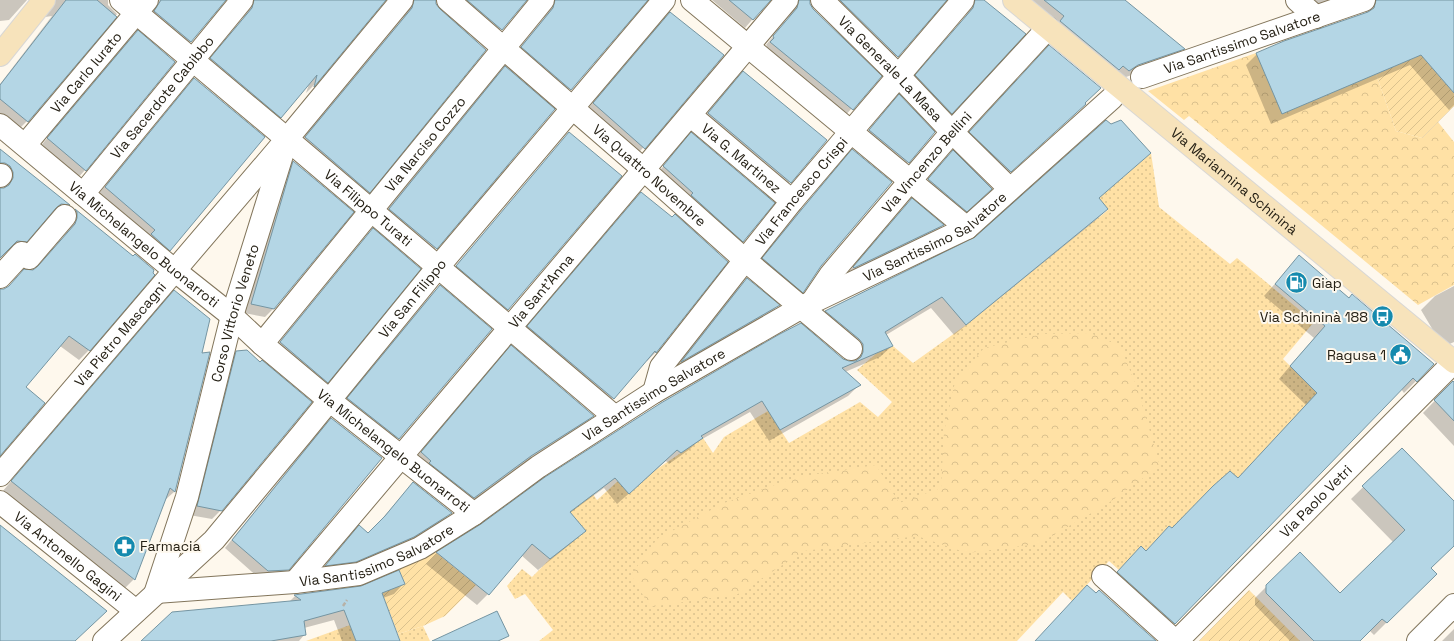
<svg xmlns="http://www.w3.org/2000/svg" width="1454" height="641" font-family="'Space Grotesk',sans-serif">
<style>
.grass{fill:url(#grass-dots)}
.forest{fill:url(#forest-crowns)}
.garden{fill:url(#garden-furrows)}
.shadow{fill:#0003}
.building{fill:#b4d6e5;stroke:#7595a2}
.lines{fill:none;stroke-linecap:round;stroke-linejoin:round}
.minor-casing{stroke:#82755b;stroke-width:24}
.major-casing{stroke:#d8d7d5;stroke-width:24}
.path{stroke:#b7b1a6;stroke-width:2.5;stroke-dasharray:4 2;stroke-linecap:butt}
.minor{stroke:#fff;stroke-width:22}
.major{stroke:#f7e3bb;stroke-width:22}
.labels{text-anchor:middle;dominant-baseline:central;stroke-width:4;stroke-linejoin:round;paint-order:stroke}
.street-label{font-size:14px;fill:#252015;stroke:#fef8ed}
.poi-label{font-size:14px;fill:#252015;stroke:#fef8ed;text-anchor:start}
</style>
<defs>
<pattern id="grass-dots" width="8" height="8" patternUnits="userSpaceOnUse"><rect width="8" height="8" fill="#ffe1a5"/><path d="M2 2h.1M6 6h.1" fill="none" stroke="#dac18d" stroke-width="1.8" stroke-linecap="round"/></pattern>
<pattern id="forest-crowns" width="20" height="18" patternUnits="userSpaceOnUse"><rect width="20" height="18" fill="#ffe1a5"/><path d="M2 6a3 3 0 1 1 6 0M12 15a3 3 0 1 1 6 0" fill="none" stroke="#dac18d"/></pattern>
<pattern id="garden-furrows" width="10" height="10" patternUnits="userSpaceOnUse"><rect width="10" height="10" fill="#ffe1a5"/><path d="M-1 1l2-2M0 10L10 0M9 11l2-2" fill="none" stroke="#dac18d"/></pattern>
</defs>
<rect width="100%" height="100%" fill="#fef8ed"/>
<path class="grass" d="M 1151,153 L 1159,207 L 1230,264 L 1237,258 L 1314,322 L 1283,359 L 1319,394 L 1238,478 L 1172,528 L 1169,526 L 1146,551 L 1141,547 L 1119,570 L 1109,561 L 1072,601 L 1063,592 L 1017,641 L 539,641 L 553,630 L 525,594 L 515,599 L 507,586 L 522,569 L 532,577 L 550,559 L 585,530 L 570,512 L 593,494 L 597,500 L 618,481 L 629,494 L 654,471 L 703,438 L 713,453 L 724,437 L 768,411 L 789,443 L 860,402 L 878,417 L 892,402 L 857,370 L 877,353 L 893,346 L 913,363 L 966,325 L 1108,210 L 1099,198 Z
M 350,625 L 356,641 L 306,641 Z
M 423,626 L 430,641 L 400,641 L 398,634 Z"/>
<path class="forest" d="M 1256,53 L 1376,74 L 1396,131 L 1422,138 L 1438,122 L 1454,142 L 1454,285 L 1418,305 L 1189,116 L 1184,120 L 1148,91 Z
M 1090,333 L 1120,346 L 1137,387 L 1160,466 L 1107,504 L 1038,544 L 967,553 L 917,536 L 804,551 L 738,594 L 650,607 L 631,575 L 657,539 L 724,503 L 797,477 L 876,465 L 899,503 L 941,488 L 944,432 L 955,382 L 984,348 L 1041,334 Z"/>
<path class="garden" d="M 1421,55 L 1454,93 L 1454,106 L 1422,138 L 1396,131 L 1376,74 Z
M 429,547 L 476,585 L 445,616 L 423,626 L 398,634 L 382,593 L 343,606 L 337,612 L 332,590 L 349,584 L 380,571 L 389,590 L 405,584 L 397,565 Z
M 1249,590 L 1300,641 L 1199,641 Z"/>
<path class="shadow" d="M 0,0 L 27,0 L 9,20 L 0,21 Z
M 43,0 L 108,0 L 108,5 L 117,14 L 27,121 L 18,130 L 0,116 L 0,84 L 52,16 L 45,17 L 47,12 Z
M 146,0 L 225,0 L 190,42 L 181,51 L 145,21 Z
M 241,0 L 384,0 L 313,86 L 306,93 L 309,84 L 272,127 L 202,68 L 243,18 L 245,12 Z
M 401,0 L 435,0 L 369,192 L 360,201 L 296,147 L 403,18 L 405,13 Z
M 447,0 L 526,0 L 492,39 Z
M 542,0 L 646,0 L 561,99 L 512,57 L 544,18 L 546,12 Z
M 712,0 L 769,0 L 745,28 Z
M 789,0 L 809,0 L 809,4 L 812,10 L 880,76 L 844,117 L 763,51 L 767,46 L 766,45 L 789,17 L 792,10 Z
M 824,0 L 945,0 L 889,64 Z
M 965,0 L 981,0 L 951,113 L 943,121 L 908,84 L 965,17 L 968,11 Z
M 1015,0 L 1123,0 L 1183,49 L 1170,62 L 1123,78 Z
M 1309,0 L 1345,0 L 1319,9 Z
M 1358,0 L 1454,0 L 1454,105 L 1449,110 L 1410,65 L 1271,124 L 1246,65 L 1257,54 L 1366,14 L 1365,7 Z
M 661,22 L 722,56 L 635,157 L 585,112 Z
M 138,32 L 85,170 L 76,180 L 39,148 L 128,41 Z
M 1040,56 L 1085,104 L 1000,181 L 961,142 Z
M 505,67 L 554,109 L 427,258 L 380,218 L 496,76 Z
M 194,79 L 169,250 L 159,260 L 95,198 L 184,90 Z
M 734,81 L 826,140 L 781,192 L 699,123 Z
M 891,104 L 934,132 L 900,171 L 861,139 Z
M 569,133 L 508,310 L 499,318 L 448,275 Z
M 684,141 L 743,241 L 735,248 L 657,174 Z
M 0,150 L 68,205 L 59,214 L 50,214 L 16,251 L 7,251 L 0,257 L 0,189 L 4,189 L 4,182 L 0,176 Z
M 953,152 L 981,198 L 956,220 L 919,189 Z
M 1150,153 L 1098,199 L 1107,209 L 1095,221 L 954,335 L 931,308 L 886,335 L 892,346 L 880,357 L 845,372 L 859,385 L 848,396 L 769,441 L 750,412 L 697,442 L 690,449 L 669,464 L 666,461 L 617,504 L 604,488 L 570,513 L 584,531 L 573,542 L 538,570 L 521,555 L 488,594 L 477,605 L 426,564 L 437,553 L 482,525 L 842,359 L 852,362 L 852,356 L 815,323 L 826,312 Z
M 844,159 L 820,266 L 802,292 L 794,301 L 754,268 L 793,219 Z
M 293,162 L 273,309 L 265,317 L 244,313 L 285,170 Z
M 641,193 L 656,352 L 647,361 L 646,360 L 604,408 L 519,336 Z
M 904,208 L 943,225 L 935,233 L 846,275 Z
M 75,210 L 151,273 L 89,350 L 79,360 L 60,346 L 24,387 L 0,454 L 0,290 L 4,290 L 36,269 L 65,235 L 68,229 L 66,220 Z
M 373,229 L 327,382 L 318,391 L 271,352 L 364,239 Z
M 1299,257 L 1431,366 L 1404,393 L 1401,389 L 1162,635 L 1106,584 L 1141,548 L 1146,552 L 1172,530 L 1237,479 L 1306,405 L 1279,379 L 1314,338 L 1264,296 Z
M 747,279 L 778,305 L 770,314 L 675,368 L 738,288 Z
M 440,286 L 491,329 L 388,448 L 338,408 L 430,296 Z
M 1454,286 L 1454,342 L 1443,347 L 1421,310 L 1435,296 Z
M 164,302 L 201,354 L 209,353 L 174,492 L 164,501 L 134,579 L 124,589 L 2,492 Z
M 237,352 L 260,363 L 221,510 L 212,519 L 189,515 L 228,361 Z
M 502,356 L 593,416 L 583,425 L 520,466 L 464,507 L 412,462 Z
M 1452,383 L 1454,385 L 1454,446 L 1423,413 Z
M 331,419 L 288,569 L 280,578 L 260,579 L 225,548 L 323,427 Z
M 1402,449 L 1454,503 L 1454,545 L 1430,568 L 1435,574 L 1374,635 L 1369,630 L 1358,641 L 1290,641 L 1255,605 L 1255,598 L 1300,553 L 1340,595 L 1393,542 L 1351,499 Z
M 405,492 L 451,513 L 442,521 L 404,545 L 346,570 L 318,574 L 351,535 L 368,535 Z
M 404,583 L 394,594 L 383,598 L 399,641 L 342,641 L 334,620 L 304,628 L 305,634 L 299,641 L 142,641 L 288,603 L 295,596 Z
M 1454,629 L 1454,641 L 1442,641 Z"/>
<path class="building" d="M 66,0 L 97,0 L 117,17 L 28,122 L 0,99 L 0,85 Z
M 161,0 L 226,0 L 191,42 L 154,11 Z
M 254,0 L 386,0 L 314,87 L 317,75 L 281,118 L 210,58 L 252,8 Z
M 414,0 L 436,0 L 436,4 L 440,9 L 486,50 L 370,193 L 305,137 L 412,8 Z
M 467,0 L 527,0 L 502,30 Z
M 555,0 L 648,0 L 571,90 L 521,47 L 553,8 Z
M 729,0 L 771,0 L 753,20 Z
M 799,0 L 810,0 L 810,4 L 813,9 L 882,76 L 853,110 L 770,42 L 774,38 L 773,36 L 797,8 Z
M 840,0 L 947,0 L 898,57 Z
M 975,0 L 984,0 L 1026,34 L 952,114 L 915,75 L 973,8 Z
M 1044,0 L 1125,0 L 1185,49 L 1138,65 L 1129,71 L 1123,66 L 1119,70 L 1060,21 L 1064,16 Z
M 1376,0 L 1454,0 L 1454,93 L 1421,55 L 1282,114 L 1256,53 L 1284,41 L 1368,12 L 1374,8 Z
M 670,12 L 724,55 L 645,149 L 593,103 Z
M 138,30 L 175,62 L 86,171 L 47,138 Z
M 1049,45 L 1101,88 L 1085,103 L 1086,104 L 1011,172 L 969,132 Z
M 505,66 L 555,109 L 437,249 L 389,209 Z
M 743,71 L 827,140 L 791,183 L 708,113 Z
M 194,78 L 265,137 L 170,251 L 151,234 L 155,230 L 105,187 Z
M 899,94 L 935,132 L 909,163 L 869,130 Z
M 1106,120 L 1111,124 L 1121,120 L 1151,153 L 1099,198 L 1108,209 L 966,325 L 942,297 L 885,332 L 893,346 L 842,368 L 861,385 L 780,430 L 762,401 L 701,436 L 703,438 L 681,453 L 677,450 L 629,494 L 615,478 L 570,512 L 586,531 L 550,559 L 532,544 L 489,595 L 436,552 L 481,524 L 545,477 L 661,403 L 778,335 L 801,323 L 843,359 L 849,361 L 856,361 L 861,357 L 863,352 L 863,344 L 859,339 L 825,311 L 975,237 Z
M 569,132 L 622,176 L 508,310 L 456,266 Z
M 691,132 L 775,203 L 743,242 L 691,195 L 693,193 L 663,166 Z
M 0,149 L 70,205 L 61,204 L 56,208 L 27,242 L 17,241 L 0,258 L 0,188 L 4,188 L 9,185 L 13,178 L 13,172 L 10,166 L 5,163 L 0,163 Z
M 852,149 L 892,182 L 821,266 L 803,293 L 762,258 L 802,209 Z
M 953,150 L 992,189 L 967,212 L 928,179 Z
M 293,161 L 354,212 L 274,309 L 251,304 Z
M 641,192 L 672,217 L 675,214 L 728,262 L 656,353 L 655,351 L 614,399 L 527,326 Z
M 912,198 L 944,225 L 854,268 L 853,267 Z
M 75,209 L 133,256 L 135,254 L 154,270 L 153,273 L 155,275 L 90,351 L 69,336 L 26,387 L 45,403 L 0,456 L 0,289 L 4,289 L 9,286 L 24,269 L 33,270 L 38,266 L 75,224 L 77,218 L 77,212 Z
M 373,228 L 421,269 L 328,383 L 280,342 Z
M 1299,255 L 1349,298 L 1352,294 L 1434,364 L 1417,382 L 1413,378 L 1175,624 L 1117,572 L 1141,546 L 1146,551 L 1169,526 L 1172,528 L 1213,486 L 1230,471 L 1238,478 L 1317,393 L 1290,366 L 1325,326 L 1275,284 Z
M 747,278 L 780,305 L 681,362 Z
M 440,285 L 492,329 L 399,439 L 347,398 Z
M 174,290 L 210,319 L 202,353 L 210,352 L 175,492 L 170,488 L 135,580 L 11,481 Z
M 511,345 L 594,416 L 531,456 L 474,498 L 429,463 L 431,461 L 421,452 Z
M 247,350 L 260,362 L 262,360 L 312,402 L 222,511 L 197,506 L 236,351 Z
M 1453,381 L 1454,382 L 1454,421 L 1434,400 Z
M 331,418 L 382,458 L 289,570 L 268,571 L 232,540 Z
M 1402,448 L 1454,501 L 1454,546 L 1431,568 L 1437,574 L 1387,623 L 1382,619 L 1360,641 L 1314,641 L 1266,593 L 1266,585 L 1300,552 L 1340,593 L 1405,530 L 1362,486 Z
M 413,482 L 452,513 L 414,537 L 356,562 L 325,566 L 359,525 L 368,533 L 385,516 Z
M 0,525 L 107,611 L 75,641 L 0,641 Z
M 399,570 L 405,584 L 382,593 L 400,641 L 356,641 L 344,610 L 304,621 L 306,635 L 271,641 L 141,641 L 172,612 L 301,600 L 294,595 L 361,586 Z
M 1087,585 L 1096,593 L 1099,590 L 1156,641 L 1035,641 Z
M 497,611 L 509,636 L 498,641 L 432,641 Z"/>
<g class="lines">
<defs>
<g id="minor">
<path id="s1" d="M 121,0 L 287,139 L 615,417"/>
<path id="s2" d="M 448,0 L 644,170 L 745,260 L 851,349"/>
<path d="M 692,0 L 967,228"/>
<path id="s3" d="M 822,0 L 898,75 L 952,132 L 1010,189"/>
<path d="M 1297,0 L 1316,17"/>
<path id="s4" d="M 1142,77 L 1364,0"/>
<path id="s5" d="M 690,115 L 792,201"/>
<path id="s6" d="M 0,125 L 174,270 L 232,316 L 262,344 L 329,400 L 474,514"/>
<path id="s7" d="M 25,145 L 147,0"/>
<path d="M 0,176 L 1,175"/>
<path id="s8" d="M 83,194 L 242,0"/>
<path d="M 0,277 L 22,253 L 29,258 L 65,216"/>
<path id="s9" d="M 812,302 L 831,274 L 910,181 L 952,132 L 1048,28"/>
<path id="s10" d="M 262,344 L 543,0"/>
<path id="s11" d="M 654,392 L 661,367 L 745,260 L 792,201 L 963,0"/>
<path id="s12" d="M 0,475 L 281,146"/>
<path id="s13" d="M 0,502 L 136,611"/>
<path d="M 1103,576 L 1175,641"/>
<path id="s14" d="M 295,582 L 787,0"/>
<path id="s15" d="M 156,591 L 187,497 L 232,316 L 287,139 L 402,0"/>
<path id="s16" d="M 156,592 L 295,582 L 359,574 L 420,548 L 474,514 L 538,467 L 654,392 L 802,307 L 967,228 L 1112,98"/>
<path id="s17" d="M 104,641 L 214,540 L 302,434 L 438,267 L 664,0"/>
<path id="s18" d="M 1177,641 L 1454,362"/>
<path d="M 1418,641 L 1454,605"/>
</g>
<g id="major">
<path id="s19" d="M 1014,0 L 1454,362"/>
<path d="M 0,55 L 44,0"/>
</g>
</defs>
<use href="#minor" class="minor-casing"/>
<use href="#major" class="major-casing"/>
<path class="path" d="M 343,606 L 347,600"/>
<use href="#minor" class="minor"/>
<use href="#major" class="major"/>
</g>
<defs>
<symbol id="fuel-disc" viewBox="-11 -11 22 22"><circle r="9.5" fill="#158aae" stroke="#fef8ed"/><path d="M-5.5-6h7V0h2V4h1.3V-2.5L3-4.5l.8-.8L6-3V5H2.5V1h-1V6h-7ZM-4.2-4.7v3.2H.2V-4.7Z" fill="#fff"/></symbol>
<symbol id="bus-disc" viewBox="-11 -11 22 22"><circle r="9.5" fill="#158aae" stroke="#fef8ed"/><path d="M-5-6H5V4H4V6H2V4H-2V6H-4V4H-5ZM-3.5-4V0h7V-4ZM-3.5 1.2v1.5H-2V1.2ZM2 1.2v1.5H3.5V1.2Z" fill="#fff"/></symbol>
<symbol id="civic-disc" viewBox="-11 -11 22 22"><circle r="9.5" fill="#158aae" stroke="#fef8ed"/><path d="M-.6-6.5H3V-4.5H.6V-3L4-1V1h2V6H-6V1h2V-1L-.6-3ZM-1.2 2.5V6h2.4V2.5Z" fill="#fff"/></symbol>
<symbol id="pharmacy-disc" viewBox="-11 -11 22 22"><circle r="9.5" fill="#158aae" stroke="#fef8ed"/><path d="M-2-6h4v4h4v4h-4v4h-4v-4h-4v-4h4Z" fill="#fff"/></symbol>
</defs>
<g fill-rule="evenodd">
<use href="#fuel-disc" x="1284" y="270" width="25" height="25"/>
<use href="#bus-disc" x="1370" y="304" width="25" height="25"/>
<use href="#civic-disc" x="1388" y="342" width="25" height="25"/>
<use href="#pharmacy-disc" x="112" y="534" width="25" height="25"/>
</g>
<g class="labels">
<g class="street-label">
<text stroke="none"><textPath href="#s4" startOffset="106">Via Santissimo Salvatore</textPath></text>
<text stroke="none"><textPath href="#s3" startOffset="97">Via Generale La Masa</textPath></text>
<text stroke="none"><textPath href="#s7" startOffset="95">Via Carlo Iurato</textPath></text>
<text stroke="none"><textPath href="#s8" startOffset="125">Via Sacerdote Cabibbo</textPath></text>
<text stroke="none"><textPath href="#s10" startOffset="258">Via Narciso Cozzo</textPath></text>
<text stroke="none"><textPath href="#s5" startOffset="67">Via G. Martinez</textPath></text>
<text stroke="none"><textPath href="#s9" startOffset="181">Via Vincenzo Bellini</textPath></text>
<text stroke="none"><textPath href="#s2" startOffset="267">Via Quattro Novembre</textPath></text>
<text stroke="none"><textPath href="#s19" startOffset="285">Via Mariannina Schininà</textPath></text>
<text stroke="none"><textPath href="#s11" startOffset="251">Via Francesco Crispi</textPath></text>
<text stroke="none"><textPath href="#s1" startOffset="323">Via Filippo Turati</textPath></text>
<text stroke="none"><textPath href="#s16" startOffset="873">Via Santissimo Salvatore</textPath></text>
<text stroke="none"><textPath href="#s6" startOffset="187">Via Michelangelo Buonarroti</textPath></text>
<text stroke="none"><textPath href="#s14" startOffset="381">Via Sant'Anna</textPath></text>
<text stroke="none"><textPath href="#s17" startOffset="462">Via San Filippo</textPath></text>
<text stroke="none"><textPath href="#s15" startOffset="289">Corso Vittorio Veneto</textPath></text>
<text stroke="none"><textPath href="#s12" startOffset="185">Via Pietro Mascagni</textPath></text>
<text stroke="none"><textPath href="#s16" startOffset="550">Via Santissimo Salvatore</textPath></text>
<text stroke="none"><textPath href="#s6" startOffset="511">Via Michelangelo Buonarroti</textPath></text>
<text stroke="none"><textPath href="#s18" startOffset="197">Via Paolo Vetri</textPath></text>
<text stroke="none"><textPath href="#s16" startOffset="226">Via Santissimo Salvatore</textPath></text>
<text stroke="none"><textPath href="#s13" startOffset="87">Via Antonello Gagini</textPath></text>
</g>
<g class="poi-label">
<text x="1312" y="283">Giap</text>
<text x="1368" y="317" text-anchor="end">Via Schininà 188</text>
<text x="1386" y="355" text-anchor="end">Ragusa 1</text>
<text x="140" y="546">Farmacia</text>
</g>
</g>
</svg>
